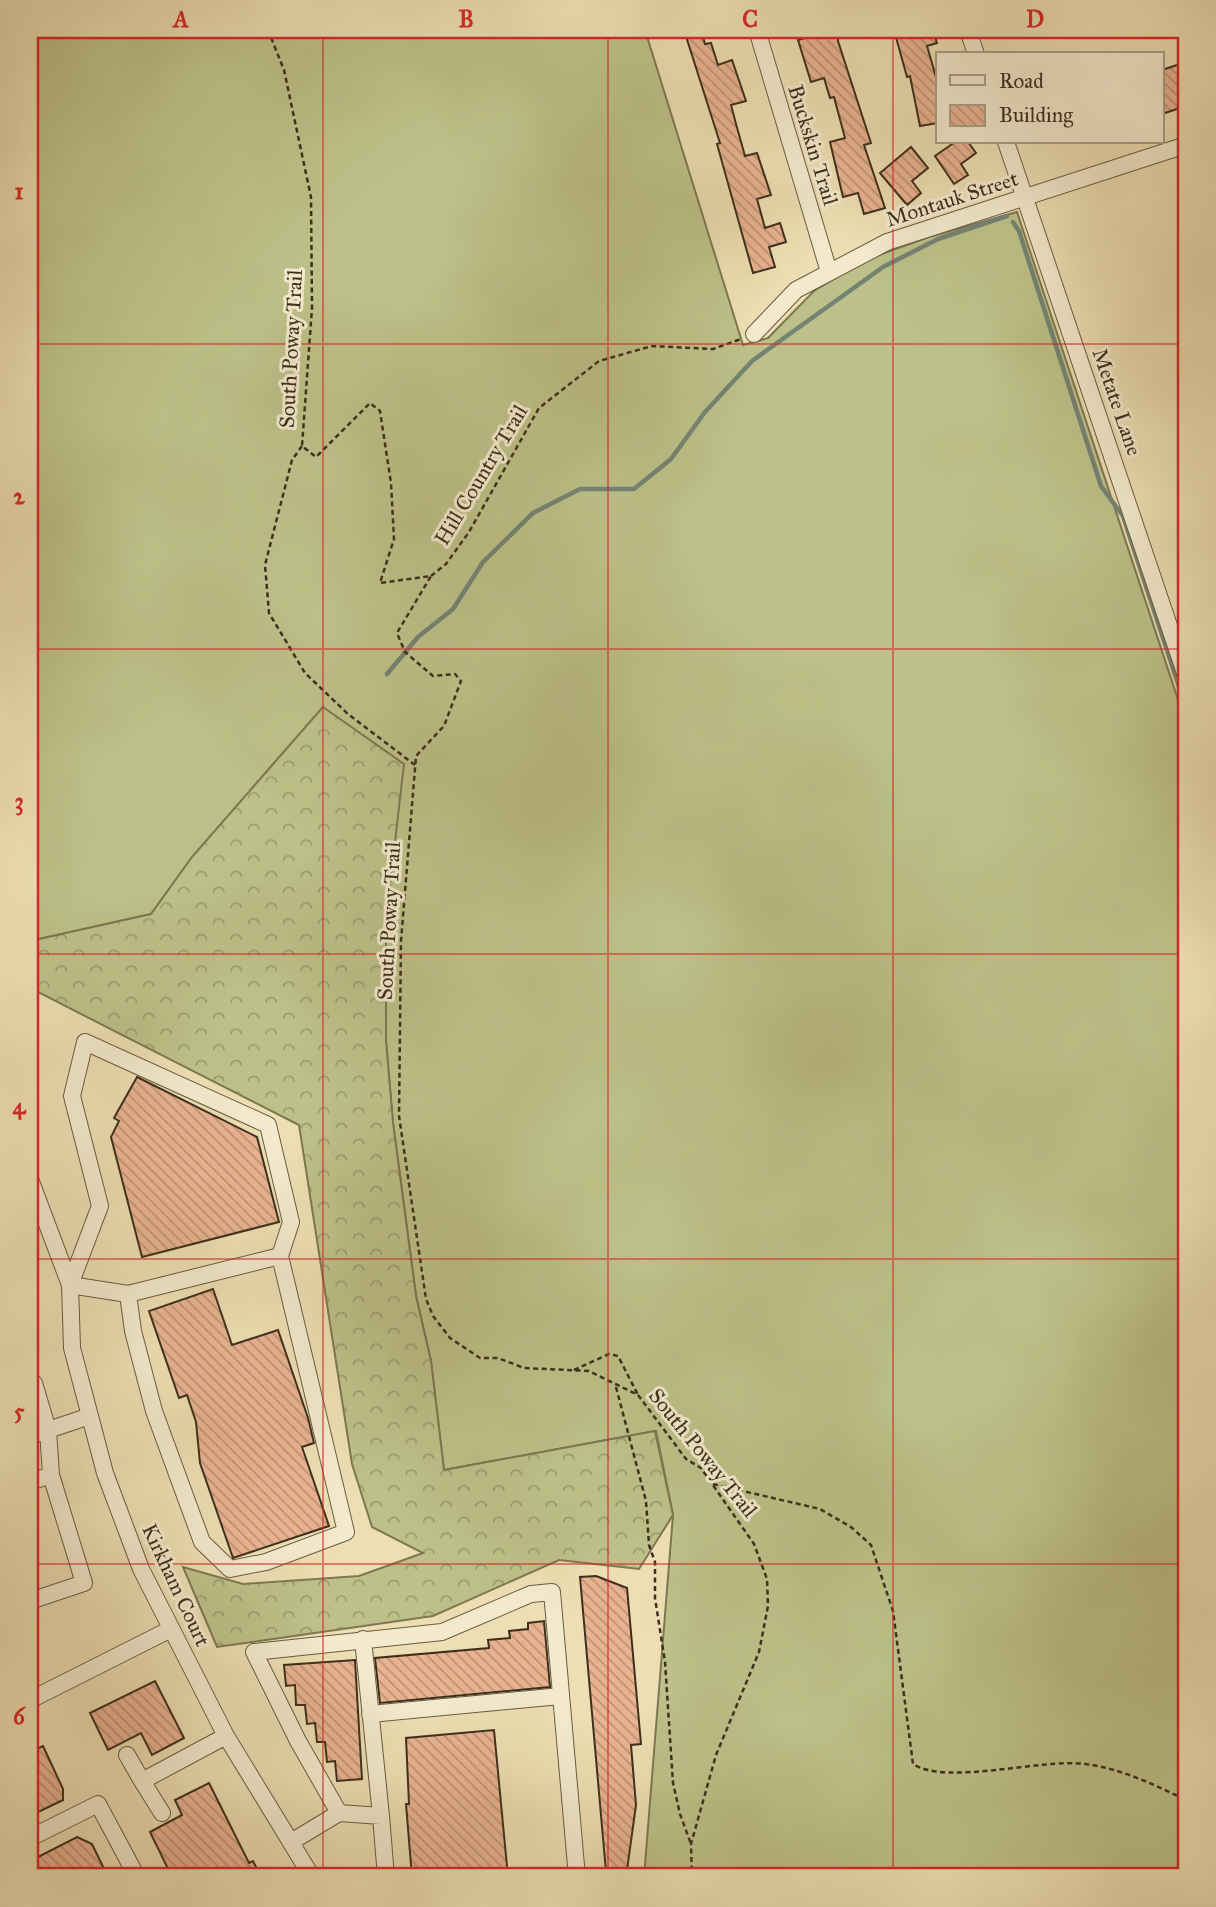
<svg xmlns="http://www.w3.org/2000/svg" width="1216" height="1907" font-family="'IM FELL Great Primer',serif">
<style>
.grass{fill:#bdc189;stroke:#7d7852;stroke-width:2}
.forest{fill:url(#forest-crowns);stroke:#7d7852;stroke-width:2}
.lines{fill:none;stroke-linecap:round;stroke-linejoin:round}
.stream{stroke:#748474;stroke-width:4.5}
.building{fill:url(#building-back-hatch);stroke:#3d2f1c;stroke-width:2}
.minor-casing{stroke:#695b42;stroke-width:18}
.path{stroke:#3d2f1c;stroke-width:2.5;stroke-dasharray:5 3.5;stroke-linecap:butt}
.minor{stroke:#f3eace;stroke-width:16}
.grid{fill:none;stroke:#d62828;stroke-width:2;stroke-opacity:0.55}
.labels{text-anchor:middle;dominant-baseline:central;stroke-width:6;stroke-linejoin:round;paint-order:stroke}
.street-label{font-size:21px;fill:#3d2f1c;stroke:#f3eace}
.neatline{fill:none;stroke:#d62828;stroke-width:2.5}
.grid-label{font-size:23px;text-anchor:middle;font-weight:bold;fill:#d62828}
</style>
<defs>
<pattern id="forest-crowns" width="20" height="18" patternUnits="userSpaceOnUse" patternTransform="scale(1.75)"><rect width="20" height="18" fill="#bdc189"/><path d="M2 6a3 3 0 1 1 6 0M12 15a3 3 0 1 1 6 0" fill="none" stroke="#9b9d6f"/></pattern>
<pattern id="building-back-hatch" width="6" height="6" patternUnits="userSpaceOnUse" patternTransform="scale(1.75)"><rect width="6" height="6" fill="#e9b391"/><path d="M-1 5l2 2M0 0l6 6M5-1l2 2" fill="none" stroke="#be9276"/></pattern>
</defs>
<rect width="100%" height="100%" fill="#eddfb3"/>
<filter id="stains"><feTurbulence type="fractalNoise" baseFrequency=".00286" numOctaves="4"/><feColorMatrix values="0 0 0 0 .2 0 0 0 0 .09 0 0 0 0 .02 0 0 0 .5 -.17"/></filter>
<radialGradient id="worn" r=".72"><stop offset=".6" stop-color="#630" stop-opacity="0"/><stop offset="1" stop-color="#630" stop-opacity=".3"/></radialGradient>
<path class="grass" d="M 30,30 L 645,30 L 743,345 L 768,338 L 814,291 L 865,260 L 929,237 L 1017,212 L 1186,724 L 1186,1877 L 644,1877 L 673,1515 L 656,1431 L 444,1470 L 431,1361 L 416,1296 L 393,1123 L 386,1041 L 386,920 L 323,707 L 192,857 L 151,914 L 30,941 Z"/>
<path class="forest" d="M 323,707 L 404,764 L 386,920 L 386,1041 L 393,1123 L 416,1296 L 431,1361 L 444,1470 L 655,1431 L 673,1515 L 639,1569 L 559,1560 L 433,1616 L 217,1647 L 183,1567 L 243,1584 L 359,1576 L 423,1553 L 372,1527 L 352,1464 L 299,1125 L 30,988 L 30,941 L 151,914 L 192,857 Z"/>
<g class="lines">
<path class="stream" d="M 1013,222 L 1019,231 L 1101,486 L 1123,516 L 1186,708
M 387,674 L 418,637 L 453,609 L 483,562 L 533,513 L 580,489 L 634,489 L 671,459 L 705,412 L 752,361 L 883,267 L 938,239 L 1007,216"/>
</g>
<path class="building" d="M 684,30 L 701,30 L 705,44 L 711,43 L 718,65 L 732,60 L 746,101 L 731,105 L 736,124 L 745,156 L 757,153 L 771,195 L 757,199 L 765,228 L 780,223 L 786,242 L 769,247 L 775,267 L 753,273 L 717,144 L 720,143 Z
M 814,30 L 838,30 L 838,41 L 871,143 L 864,145 L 885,208 L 864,214 L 858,193 L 843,197 L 830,142 L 845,138 L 834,97 L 830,98 L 824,78 L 811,82 L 798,40 L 815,35 Z
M 894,30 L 933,30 L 937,43 L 927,46 L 938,84 L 938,123 L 920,126 L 910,76 L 907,77 Z
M 1186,62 L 1186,106 L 1162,114 L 1162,70 Z
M 955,142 L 968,142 L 976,153 L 961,164 L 968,175 L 954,184 L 935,156 Z
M 911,147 L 928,168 L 912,181 L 921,193 L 907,205 L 880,173 Z
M 137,1077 L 257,1137 L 279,1222 L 142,1257 L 111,1137 L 119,1121 L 114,1118 Z
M 213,1289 L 232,1345 L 278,1330 L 308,1418 L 314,1443 L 302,1447 L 329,1526 L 233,1558 L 200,1463 L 196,1422 L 187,1395 L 179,1398 L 149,1311 Z
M 596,1576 L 627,1588 L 641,1744 L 631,1745 L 636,1805 L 627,1870 L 606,1872 L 580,1577 Z
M 544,1621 L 550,1687 L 380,1703 L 375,1658 L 489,1648 L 488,1640 L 510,1638 L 509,1631 L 528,1629 L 528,1623 Z
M 355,1660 L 362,1779 L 337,1781 L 335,1761 L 327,1762 L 325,1742 L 317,1742 L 315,1723 L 307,1724 L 305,1705 L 296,1705 L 295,1685 L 286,1686 L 284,1665 Z
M 155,1681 L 184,1738 L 152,1755 L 141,1733 L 108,1750 L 90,1713 Z
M 494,1730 L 508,1877 L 412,1877 L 406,1804 L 409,1804 L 406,1738 Z
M 43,1746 L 63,1789 L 63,1800 L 30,1816 L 30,1752 Z
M 209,1783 L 249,1863 L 253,1861 L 261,1877 L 172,1877 L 150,1832 L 182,1815 L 175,1800 Z
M 77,1837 L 92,1844 L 108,1877 L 30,1877 L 34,1859 Z"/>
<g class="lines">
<defs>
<path id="minor" d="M 757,30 L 829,272
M 968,30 L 976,54
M 1006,142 L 1186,676
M 754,334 L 796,290 L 887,242 L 1186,145
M 30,1179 L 70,1285 L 72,1348 L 105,1473 L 141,1569 L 226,1736 L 312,1877
M 70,1285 L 128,1294 L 280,1256 L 346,1532 L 266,1562 L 230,1569 L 202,1542 L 154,1411 L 133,1331 L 128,1294
M 70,1285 L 100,1206 L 72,1096 L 85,1042 L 268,1125 L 291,1222 L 280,1256
M 30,1384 L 34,1383 L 48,1430 L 30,1436
M 30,1482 L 51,1475
M 30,1601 L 84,1583 L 51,1475 L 48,1430 L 90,1416
M 363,1639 L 381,1816
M 30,1700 L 171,1629
M 370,1714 L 561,1696
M 127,1755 L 142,1781
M 162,1813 L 142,1781 L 226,1736
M 339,1813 L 381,1816 L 386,1877
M 30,1838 L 98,1804 L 137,1877
M 291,1842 L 339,1813 L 298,1741 L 254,1652 L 442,1632 L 531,1594 L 552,1592 L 577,1877"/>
</defs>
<use href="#minor" class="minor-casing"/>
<path class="path" d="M 268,30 L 284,70 L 311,197 L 312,308 L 302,446 L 316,457 L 370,403 L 380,411 L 391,483 L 394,539 L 380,583 L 431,576 L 397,633 L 405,652 L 433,676 L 455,674 L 461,681 L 444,726 L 416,756 L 401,941 L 399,1116 L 426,1299 L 433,1316 L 450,1338 L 480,1358 L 498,1358 L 524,1368 L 589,1371 L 638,1395 L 686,1459 L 701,1468 L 754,1544 L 767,1579 L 768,1606 L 759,1652 L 716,1755 L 691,1844 L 692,1877
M 302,446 L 292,460 L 265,565 L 269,613 L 305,673 L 348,714 L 415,765
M 431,576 L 446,564 L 469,532 L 539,408 L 599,361 L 652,346 L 713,349 L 741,339
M 574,1370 L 609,1354 L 618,1356 L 638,1395
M 616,1387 L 646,1501 L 649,1545 L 655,1562 L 655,1598 L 665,1662 L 673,1783 L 680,1814 L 691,1844
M 713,1484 L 820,1509 L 851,1527 L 871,1545 L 893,1611 L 913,1764 C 947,1786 1042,1758 1085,1764 C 1120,1768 1155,1785 1186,1800"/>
<use href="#minor" class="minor"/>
</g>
<path class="grid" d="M 323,30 L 323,1877M 608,30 L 608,1877M 893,30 L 893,1877M 30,344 L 1186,344M 30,649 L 1186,649M 30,954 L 1186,954M 30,1259 L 1186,1259M 30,1564 L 1186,1564"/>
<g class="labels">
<g class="street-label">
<text transform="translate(813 145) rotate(73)">Buckskin Trail</text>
<text transform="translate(952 199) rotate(-18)">Montauk Street</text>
<text transform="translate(291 349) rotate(-87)">South Poway Trail</text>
<text transform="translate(1117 402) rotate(71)">Metate Lane</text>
<text transform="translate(481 475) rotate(-59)">Hill Country Trail</text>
<text transform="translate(389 921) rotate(-87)">South Poway Trail</text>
<text transform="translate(703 1453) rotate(51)">South Poway Trail</text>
<text transform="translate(176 1585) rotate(65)">Kirkham Court</text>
</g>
</g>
<rect width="1216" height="1907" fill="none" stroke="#eddfb3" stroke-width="77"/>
<rect x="936" y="52" width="228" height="91" fill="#f3eace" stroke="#aa9f87" stroke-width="2"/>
<rect x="950" y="75" width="35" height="10" fill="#f3eace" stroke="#aa9f87" stroke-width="2"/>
<text x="999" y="88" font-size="21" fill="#3d2f1c">Road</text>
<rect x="950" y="105" width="35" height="21" fill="url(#building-back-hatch)" stroke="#aa9f87" stroke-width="2"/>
<text x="999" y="122" font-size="21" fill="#3d2f1c">Building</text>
<rect x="38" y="38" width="1140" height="1830" class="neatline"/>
<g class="grid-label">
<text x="181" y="27">A</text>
<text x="466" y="27">B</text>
<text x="750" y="27">C</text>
<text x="1035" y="27">D</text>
<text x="19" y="199">1</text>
<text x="19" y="504">2</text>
<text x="19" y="809">3</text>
<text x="19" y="1114">4</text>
<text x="19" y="1419">5</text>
<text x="19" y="1724">6</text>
</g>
<rect width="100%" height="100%" filter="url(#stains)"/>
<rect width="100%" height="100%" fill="url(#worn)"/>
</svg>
